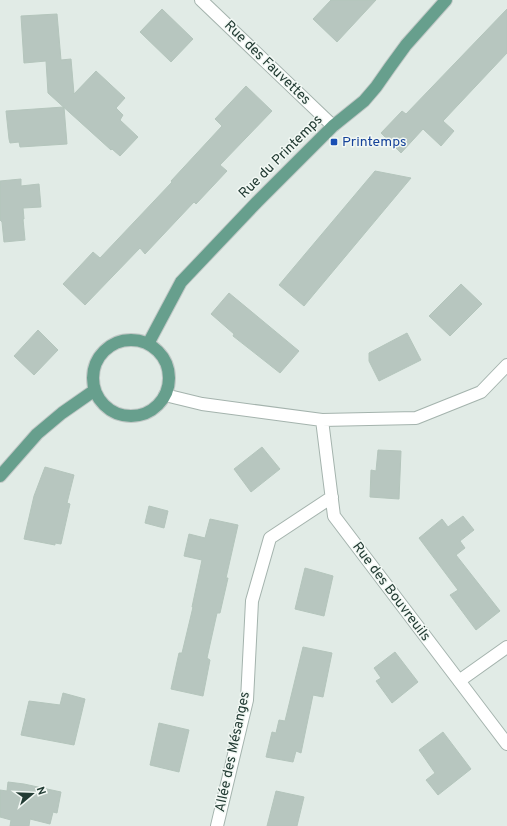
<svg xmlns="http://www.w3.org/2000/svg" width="507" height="826" font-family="Overpass,sans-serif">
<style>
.building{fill:#b7c6bf;stroke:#b4c5bc}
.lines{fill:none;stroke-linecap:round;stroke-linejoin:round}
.minor-casing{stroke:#a4b3ad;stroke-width:14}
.major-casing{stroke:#c1c8c6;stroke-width:14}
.minor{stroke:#fff;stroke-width:12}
.major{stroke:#679f8d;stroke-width:12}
.transit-dot{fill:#1a4fb4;stroke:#f2f8f4;stroke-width:1.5}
.labels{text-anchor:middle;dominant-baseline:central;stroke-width:3;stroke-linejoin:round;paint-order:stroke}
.street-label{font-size:14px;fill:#223b33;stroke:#f2f8f4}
.transit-label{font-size:14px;fill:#164399;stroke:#f2f8f4;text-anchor:start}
</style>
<rect width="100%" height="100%" fill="#e1ebe6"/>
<path class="building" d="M 331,0 L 376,0 L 337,42 L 313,19 Z
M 162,9 L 193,39 L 171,62 L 140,32 Z
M 507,9 L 507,53 L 443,121 L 454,131 L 441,146 L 423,129 L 401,153 L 381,133 L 402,111 L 406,114 Z
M 57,14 L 61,60 L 71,59 L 74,94 L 96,71 L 125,98 L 116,108 L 123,115 L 120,120 L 138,137 L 120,156 L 112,149 L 111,150 L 48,93 L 46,61 L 24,63 L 21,16 Z
M 246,86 L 272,111 L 220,165 L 227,171 L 196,204 L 194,202 L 145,254 L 140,248 L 85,305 L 63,284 L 93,252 L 100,258 L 172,182 L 171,181 L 222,126 L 215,119 Z
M 64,107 L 67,144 L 20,147 L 19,142 L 10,143 L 9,139 L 6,111 Z
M 375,171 L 411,178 L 304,306 L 279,285 Z
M 21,179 L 21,186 L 39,184 L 41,207 L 23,208 L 24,219 L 23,219 L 25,240 L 4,242 L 2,222 L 0,220 L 0,181 Z
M 461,284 L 482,304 L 450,336 L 429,316 Z
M 229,293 L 299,351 L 280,373 L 233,336 L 234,334 L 211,314 Z
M 38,330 L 58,350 L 34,375 L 14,356 Z
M 407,333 L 421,360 L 379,381 L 369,361 L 369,353 Z
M 262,447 L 280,469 L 251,492 L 234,469 Z
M 378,450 L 401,451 L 399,499 L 370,497 L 371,470 L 376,471 Z
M 45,467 L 74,475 L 67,503 L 70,504 L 61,544 L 55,543 L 55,545 L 24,539 L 34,496 Z
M 149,506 L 168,511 L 164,528 L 145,523 Z
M 463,516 L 474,530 L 460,541 L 465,548 L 456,555 L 500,611 L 476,630 L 450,595 L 458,590 L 419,538 L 442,519 L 448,527 Z
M 210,519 L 238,525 L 226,578 L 228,578 L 220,613 L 217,613 L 207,658 L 210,660 L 203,696 L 171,689 L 179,653 L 182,653 L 193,607 L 192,607 L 202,560 L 184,556 L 189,534 L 205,538 Z
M 305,568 L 333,576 L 324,616 L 295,609 Z
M 303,647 L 332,653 L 323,697 L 313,695 L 301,753 L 296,751 L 293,762 L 266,757 L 272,732 L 276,733 L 279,720 L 285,721 Z
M 395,652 L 418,682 L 392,703 L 376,681 L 381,678 L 374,668 Z
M 63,693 L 85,699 L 74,745 L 21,735 L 29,701 L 60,705 Z
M 159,723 L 189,730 L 179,772 L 150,765 Z
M 443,732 L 471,769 L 438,795 L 426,780 L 435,773 L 419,750 Z
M 8,782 L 24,784 L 61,792 L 57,813 L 53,812 L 50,824 L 30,819 L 29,826 L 10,826 L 11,820 L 0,817 L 0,790 L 7,791 Z
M 276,791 L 304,797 L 297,826 L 267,826 Z"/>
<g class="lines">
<defs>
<path id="minor" d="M 201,0 L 333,126
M 165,395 L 202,404 L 322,420 L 416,418 L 481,392 L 507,365
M 322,420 L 334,516 L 507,744
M 459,681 L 507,647
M 217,826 L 247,700 L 252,601 L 270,538 L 332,497"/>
<path id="major" d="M93 378a38 38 0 1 1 76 0a38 38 0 1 1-76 0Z
M 148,344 L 181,282 L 257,202 L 333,126 L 364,101 L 376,87 L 390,67 L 406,45 L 446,0
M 0,476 L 37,434 L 62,413 L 95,390"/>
</defs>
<use href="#minor" class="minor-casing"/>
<use href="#major" class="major-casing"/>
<use href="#minor" class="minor"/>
<use href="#major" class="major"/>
</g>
<rect class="transit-dot" x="330" y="138" width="8" height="8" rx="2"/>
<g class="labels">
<g class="street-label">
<text transform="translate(267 63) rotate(44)">Rue des Fauvettes</text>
<text transform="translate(281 157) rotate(-45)">Rue du Printemps</text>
<text transform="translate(391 592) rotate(53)">Rue des Bouvreuils</text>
<text transform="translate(233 752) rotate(-78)">Allée des Mésanges</text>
</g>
<g class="transit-label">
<text x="342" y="142">Printemps</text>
</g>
</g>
<g transform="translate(32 794) rotate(71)" stroke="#f2f8f4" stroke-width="3" paint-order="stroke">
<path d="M0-3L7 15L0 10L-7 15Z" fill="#223b33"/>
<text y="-6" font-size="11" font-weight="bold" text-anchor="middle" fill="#223b33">N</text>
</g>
</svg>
